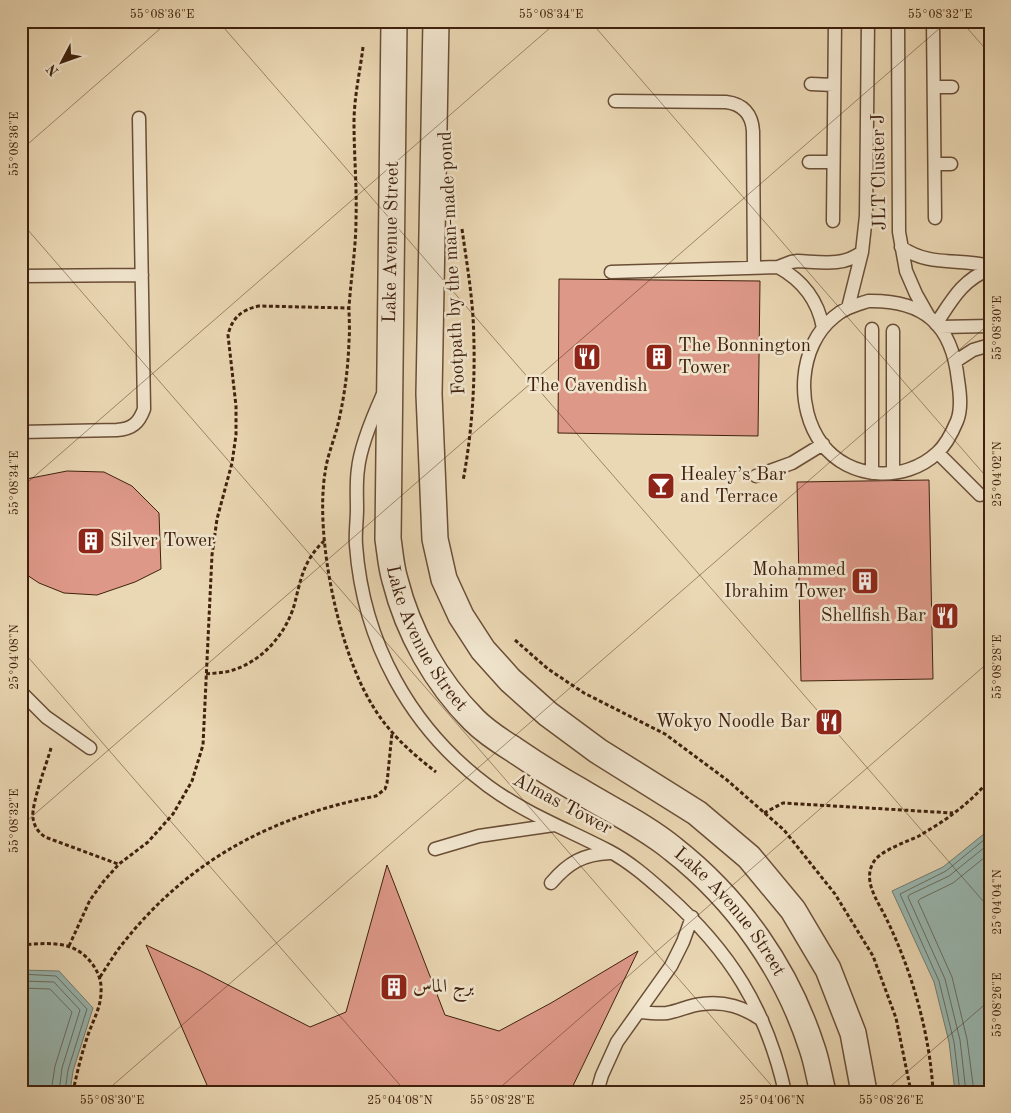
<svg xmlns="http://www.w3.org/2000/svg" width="1011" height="1113" viewBox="0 0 1011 1113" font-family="'Old Standard TT',Amiri,serif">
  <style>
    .water { fill: #98b8b2; stroke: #747c70 }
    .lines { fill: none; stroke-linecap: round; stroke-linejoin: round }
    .shore { stroke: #6c6c60; stroke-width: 1 }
    .building { fill: #de9888; stroke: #3f210d }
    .lane-casing { stroke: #6a4e36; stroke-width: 15 }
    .street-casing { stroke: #6a4e36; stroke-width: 28 }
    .path { stroke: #3f210d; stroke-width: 3; stroke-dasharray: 4 2.5; stroke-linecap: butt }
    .lane { stroke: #f1e5ce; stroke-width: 12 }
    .street { stroke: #f1e5ce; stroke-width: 25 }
    .ticks { fill: none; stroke: #3f210d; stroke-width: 1; stroke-opacity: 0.45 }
    .labels { text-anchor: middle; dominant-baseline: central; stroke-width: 5; stroke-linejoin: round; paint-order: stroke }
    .street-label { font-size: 19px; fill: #3f210d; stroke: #f1e5ce }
    .poi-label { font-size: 19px; fill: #3f210d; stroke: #f1e5ce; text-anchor: start }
    .neatline { fill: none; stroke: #3f210d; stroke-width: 2 }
    .ticks-label { font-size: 12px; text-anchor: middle; fill: #3f210d }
  </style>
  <rect width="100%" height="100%" fill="#ead7b3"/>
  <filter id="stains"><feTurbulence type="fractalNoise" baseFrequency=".004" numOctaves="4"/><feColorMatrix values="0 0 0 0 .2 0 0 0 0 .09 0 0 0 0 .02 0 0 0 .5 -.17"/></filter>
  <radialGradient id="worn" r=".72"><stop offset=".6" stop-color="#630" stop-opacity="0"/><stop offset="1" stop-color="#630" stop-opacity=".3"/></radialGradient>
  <path class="water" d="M 990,829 L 990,1092 L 955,1092 L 949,1042 L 934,982 L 892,891 L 943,867 Z
    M 21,970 L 59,971 L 93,1008 L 73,1071 L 70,1092 L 21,1092 Z"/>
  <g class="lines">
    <path class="shore" d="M 21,974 L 56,976 L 87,1009 L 68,1070 L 65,1092
      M 21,981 L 54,982 L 80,1010 L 62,1068 L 59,1092
      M 21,988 L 50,989 L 72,1012 L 55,1066 L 51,1092
      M 960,1092 L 954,1042 L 939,981 L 900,894 L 946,871 L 990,835
      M 966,1092 L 960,1040 L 945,979 L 908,897 L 909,895 L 949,876 L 990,843
      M 974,1092 L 967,1039 L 952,977 L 918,901 L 920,899 L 953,883 L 990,853"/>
  </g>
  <path class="building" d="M 559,279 L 760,281 L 758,436 L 558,433 Z
    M 67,471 L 104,472 L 132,486 L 159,513 L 161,569 L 135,582 L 97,595 L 64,593 L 39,583 L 21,571 L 21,480 Z
    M 929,480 L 933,679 L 801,681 L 797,482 Z
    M 387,865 L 445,1015 L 499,1031 L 551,1003 L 638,951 L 570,1092 L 210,1092 L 146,945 L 201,971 L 310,1027 L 346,1012 Z"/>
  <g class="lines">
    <defs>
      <path id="lane" d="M 898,21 L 899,232 L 906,271 L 916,294 L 929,317
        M 933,21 L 935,218
        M 811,84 L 834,85
        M 934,87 L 952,87
        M 615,101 L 726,102 C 743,104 752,114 753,131 L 754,268
        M 809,162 L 833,162
        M 935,164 L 951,164
        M 833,221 L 835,21
        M 901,247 C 929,267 958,258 990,266
        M 778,267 C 802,280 818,300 823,328
        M 611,272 L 778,267 L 791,262 L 798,261 C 820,262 843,267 862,252
        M 21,276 L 142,275
        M 868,301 C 924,300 952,324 958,380 C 960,393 962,409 957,421 C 952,433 946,445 937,453 C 905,483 849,480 822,444 C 795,408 798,346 834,317 C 844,308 856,305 868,301 Z
        M 848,308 L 862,252 L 866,216 L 868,21
        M 936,324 C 952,300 962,280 990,269
        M 940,327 L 990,326
        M 872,329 L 872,473
        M 956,361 L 973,350 L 990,345
        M 383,394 C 374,414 360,448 358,469 C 356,482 357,496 357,509 C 357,521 355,533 356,545 C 363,642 410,728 488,786 C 526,814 569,830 609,851 C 630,862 649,879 666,894 C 730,951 766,1008 785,1092
        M 21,432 L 117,430 C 132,429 139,423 144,409 L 139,118
        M 938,453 L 980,495
        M 893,473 L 893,331
        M 756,476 L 792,463 L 823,444
        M 21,692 L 46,717 L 90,748
        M 435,849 L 479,836 L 554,825
        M 551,883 C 568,863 583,854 610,853
        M 639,1012 C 649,1013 658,1014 667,1013 C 679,1011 690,1005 702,1004 C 725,1001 743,1007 762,1020
        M 597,1092 L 602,1075 L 617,1042 L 671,966 L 683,942 L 692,917"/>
      <g id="street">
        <path id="s1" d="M 394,21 L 388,539 C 390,552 391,567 395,580 C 408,632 436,682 474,720 C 485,731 500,741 513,749 C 535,764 557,778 580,791 C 611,810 645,826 673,849 C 738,900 787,970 812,1048 C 817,1062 819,1077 823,1092"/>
        <path d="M 436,21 L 429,394 L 435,539 L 444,579 L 461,616 L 483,650 L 510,680 L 548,714 L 598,751 L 697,813 L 749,857 L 793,910 L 828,969 L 853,1033 L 864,1092"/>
      </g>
    </defs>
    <use href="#lane" class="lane-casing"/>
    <use href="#street" class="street-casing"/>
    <path class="path" d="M 363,47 C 360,72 354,97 354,123 C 354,155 357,187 356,219 C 356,248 351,277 349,307 C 349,318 350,330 349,341 C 348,371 344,400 337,428 C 333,443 327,457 325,473 C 315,536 338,648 371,703 C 387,731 410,752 436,772
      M 462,229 C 466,258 471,287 473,317 C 476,372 473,427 463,481
      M 515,640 L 548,669 L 584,693 L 665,734 L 727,780 L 784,830 L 835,894 L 873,956 L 896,1018 L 911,1092
      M 206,674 C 215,673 224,673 233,670 C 262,661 285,635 294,606 C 301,579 303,561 324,541
      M 51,748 C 47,763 31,804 33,818 C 34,826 38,832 45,837 L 118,864
      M 764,813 L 783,803 L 953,813
      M 21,945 C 36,944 52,942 67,946 C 86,951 103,972 101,992 C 101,1006 94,1019 89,1032 C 82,1052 77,1072 73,1092
      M 69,946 L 90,900 L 103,882 L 119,864 L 148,842 L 173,814 L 192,781 L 203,745 L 212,555 L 217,519 L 232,463 L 236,435 L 236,406 L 228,335 C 232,318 241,310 259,306 L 349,308
      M 100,977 C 108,965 115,953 124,942 C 190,859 273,816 376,796 L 385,789 L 387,783 L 392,733
      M 933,1092 C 930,1033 911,968 885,916 C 877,900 863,881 873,863 C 879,851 906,842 919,836 C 930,829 943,822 954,813 C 967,804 980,791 990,779"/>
    <use href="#lane" class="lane"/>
    <use href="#street" class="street"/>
  </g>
  <path class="ticks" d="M 218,21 L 990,909M 590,21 L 990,481M 961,21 L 990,54M 21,150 L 169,21M 21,222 L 777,1092M 21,488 L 558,21M 21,649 L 406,1092M 21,826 L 948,21M 21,1077 L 34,1092M 105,1092 L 990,323M 495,1092 L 990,661M 884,1092 L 990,1000"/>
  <defs>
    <symbol id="restaurant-square" viewBox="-11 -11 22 22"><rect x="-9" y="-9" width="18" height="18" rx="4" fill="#8f2418" stroke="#f1e5ce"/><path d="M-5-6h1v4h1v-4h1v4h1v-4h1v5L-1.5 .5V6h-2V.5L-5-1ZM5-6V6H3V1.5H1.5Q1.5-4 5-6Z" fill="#fff"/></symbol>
    <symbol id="building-square" viewBox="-11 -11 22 22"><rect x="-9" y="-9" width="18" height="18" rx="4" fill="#8f2418" stroke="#f1e5ce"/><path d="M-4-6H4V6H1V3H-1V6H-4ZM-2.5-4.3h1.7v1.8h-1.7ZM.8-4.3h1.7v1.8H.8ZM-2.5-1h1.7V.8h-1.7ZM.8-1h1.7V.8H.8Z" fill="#fff"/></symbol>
    <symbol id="bar-square" viewBox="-11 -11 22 22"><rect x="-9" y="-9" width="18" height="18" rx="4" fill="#8f2418" stroke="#f1e5ce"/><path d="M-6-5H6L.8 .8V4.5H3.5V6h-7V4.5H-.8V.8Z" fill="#fff"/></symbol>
  </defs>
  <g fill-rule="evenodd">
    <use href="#restaurant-square" x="571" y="341" width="32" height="32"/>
    <use href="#building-square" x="643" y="341" width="32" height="32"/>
    <use href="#bar-square" x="645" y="470" width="32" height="32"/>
    <use href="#building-square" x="75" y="525" width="32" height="32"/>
    <use href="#building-square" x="849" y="565" width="32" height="32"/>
    <use href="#restaurant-square" x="929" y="600" width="32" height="32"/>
    <use href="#restaurant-square" x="813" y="706" width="32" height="32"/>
    <use href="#building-square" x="378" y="971" width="32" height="32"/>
  </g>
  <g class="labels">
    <g class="street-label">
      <text transform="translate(880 172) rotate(-91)">JLT Cluster J</text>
      <text transform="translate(392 242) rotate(-89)">Lake Avenue Street</text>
      <text transform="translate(453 263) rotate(-93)">Footpath by the man-made pond</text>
      <text stroke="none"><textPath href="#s1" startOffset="626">Lake Avenue Street</textPath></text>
      <text transform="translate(562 805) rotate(28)">Almas Tower</text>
      <text stroke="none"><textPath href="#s1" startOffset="1045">Lake Avenue Street</textPath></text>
    </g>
    <g class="poi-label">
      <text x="678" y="346">The Bonnington<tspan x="678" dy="22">Tower</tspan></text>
      <text x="587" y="386" text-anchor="middle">The Cavendish</text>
      <text x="680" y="475">Healey’s Bar<tspan x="680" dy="22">and Terrace</tspan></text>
      <text x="110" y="541">Silver Tower</text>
      <text x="846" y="570" text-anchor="end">Mohammed<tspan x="846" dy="22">Ibrahim Tower</tspan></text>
      <text x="926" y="616" text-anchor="end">Shellfish Bar</text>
      <text x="810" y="722" text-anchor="end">Wokyo Noodle Bar</text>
      <text x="413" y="987">برج الماس</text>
    </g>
  </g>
  <rect width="1011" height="1113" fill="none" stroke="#ead7b3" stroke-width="55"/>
  <g transform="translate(62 62) rotate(229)" stroke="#f1e5ce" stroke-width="4" paint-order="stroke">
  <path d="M0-4L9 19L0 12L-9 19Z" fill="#3f210d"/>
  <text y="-8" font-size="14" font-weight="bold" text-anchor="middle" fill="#3f210d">N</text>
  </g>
  <rect x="28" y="28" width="956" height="1058" class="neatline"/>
  <g class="ticks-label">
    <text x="162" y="18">55°08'36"E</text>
    <text x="551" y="18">55°08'34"E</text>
    <text x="940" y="18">55°08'32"E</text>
    <text transform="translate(14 144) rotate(-90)" y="4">55°08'36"E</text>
    <text transform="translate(997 328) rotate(-90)" y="4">55°08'30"E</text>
    <text transform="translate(997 474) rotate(-90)" y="4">25°04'02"N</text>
    <text transform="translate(14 483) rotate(-90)" y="4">55°08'34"E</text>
    <text transform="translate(14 657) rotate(-90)" y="4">25°04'08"N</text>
    <text transform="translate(997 667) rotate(-90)" y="4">55°08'28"E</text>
    <text transform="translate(14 821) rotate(-90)" y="4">55°08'32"E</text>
    <text transform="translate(997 902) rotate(-90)" y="4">25°04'04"N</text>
    <text transform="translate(997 1005) rotate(-90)" y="4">55°08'26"E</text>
    <text x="112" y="1104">55°08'30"E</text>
    <text x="400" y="1104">25°04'08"N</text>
    <text x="502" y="1104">55°08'28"E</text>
    <text x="772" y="1104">25°04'06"N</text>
    <text x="891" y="1104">55°08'26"E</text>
  </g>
  <rect width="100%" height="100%" filter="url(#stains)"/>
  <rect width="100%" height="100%" fill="url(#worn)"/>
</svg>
